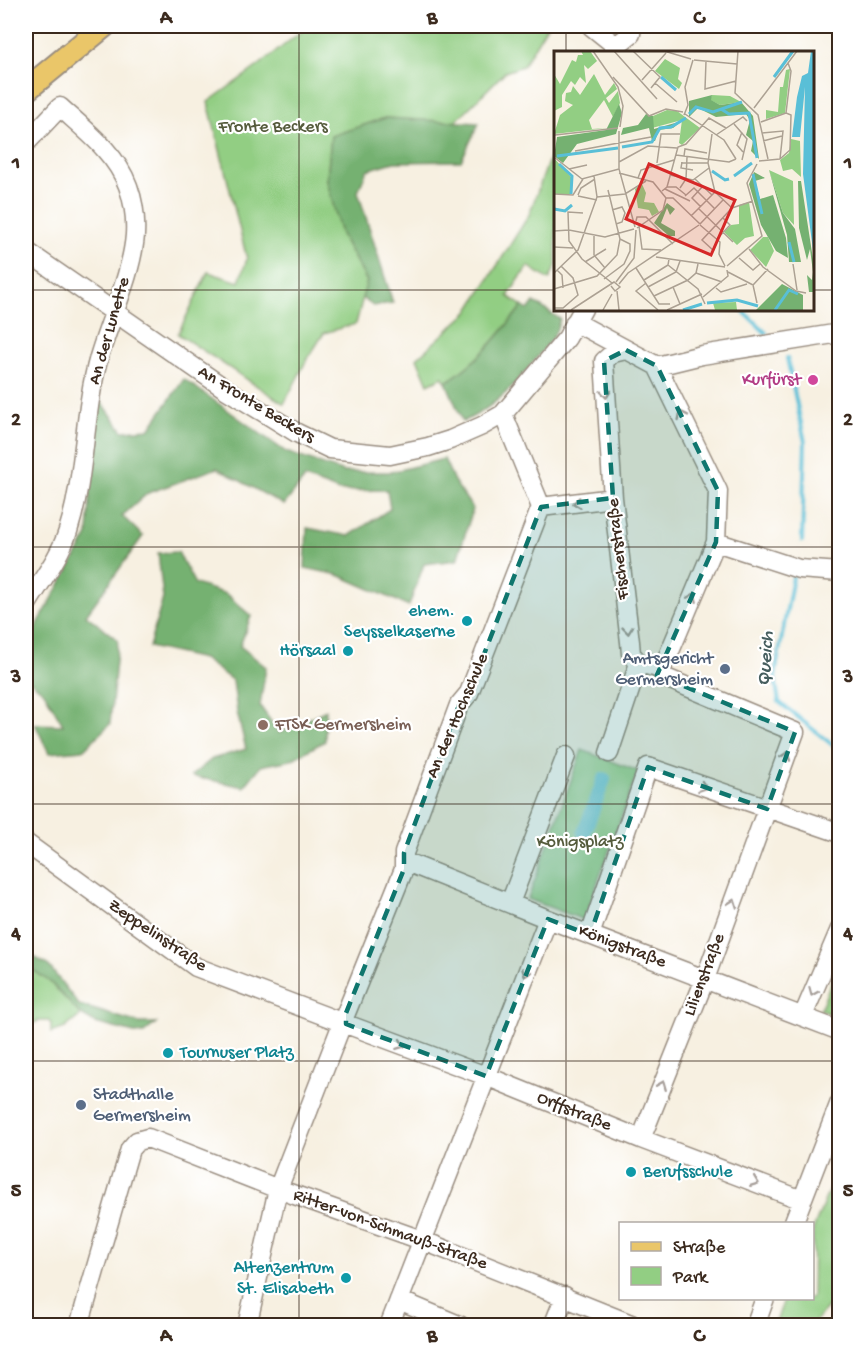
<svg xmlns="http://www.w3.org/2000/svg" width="865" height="1351" viewBox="0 0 865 1351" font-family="'Gochi Hand',sans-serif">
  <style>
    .green { fill: #92ce83; stroke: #667c50; stroke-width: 1.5 }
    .forest { fill: #75b171; stroke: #586e48; stroke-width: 1.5 }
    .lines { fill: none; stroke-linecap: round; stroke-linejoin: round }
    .stream { stroke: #59bfd7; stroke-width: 4 }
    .canal { stroke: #59bfd7; stroke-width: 14 }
    .minor-casing { stroke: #998d80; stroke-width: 21 }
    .major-casing { stroke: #998d80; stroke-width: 26 }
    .minor { stroke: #fff; stroke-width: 18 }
    .major { stroke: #eac669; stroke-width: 22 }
    .oneway { stroke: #a79f9a }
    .marked { fill: #0f766e; fill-opacity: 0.2; stroke: #0f766e; stroke-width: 4.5; stroke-dasharray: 12 8; stroke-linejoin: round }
    .grid { fill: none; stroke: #3b2a1e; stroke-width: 1.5; stroke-opacity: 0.55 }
    .hotel-dot { fill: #d1479c; stroke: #fff; stroke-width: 2 }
    .culture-dot { fill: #0f9aa8; stroke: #fff; stroke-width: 2 }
    .service-dot { fill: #5c6f8a; stroke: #fff; stroke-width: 2 }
    .education-dot { fill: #8d6e63; stroke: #fff; stroke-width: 2 }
    .labels { text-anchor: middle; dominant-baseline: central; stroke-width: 4.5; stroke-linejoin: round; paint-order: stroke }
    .park-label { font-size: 18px; fill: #555b3c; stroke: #fff }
    .street-label { font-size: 18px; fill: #3b2a1e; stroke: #fff }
    .hotel-label { font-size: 18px; fill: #b23c85; stroke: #fff; text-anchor: end }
    .culture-label { font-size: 18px; fill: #0d838f; stroke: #fff; text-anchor: end }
    .service-label { font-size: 18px; fill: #4e5e75; stroke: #fff; text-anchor: end }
    .education-label { font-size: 18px; fill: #785e54; stroke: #fff; text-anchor: start }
    .water-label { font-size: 20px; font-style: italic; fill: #465e5f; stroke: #fff }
    .inset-river { fill: none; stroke: #59bfd7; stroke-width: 3 }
    .inset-road { fill: none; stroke: #aca193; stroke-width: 1.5 }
    .view { fill: #d62828; fill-opacity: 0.15; stroke: #d62828; stroke-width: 3 }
    .inset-edge { fill: none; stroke: #3b2a1e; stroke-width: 3 }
    .neatline { fill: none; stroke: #3b2a1e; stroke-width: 2 }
    .grid-label { font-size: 20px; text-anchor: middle; font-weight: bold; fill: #3b2a1e }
  </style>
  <rect width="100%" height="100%" fill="#fff"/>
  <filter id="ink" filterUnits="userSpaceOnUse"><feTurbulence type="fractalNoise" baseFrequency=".0167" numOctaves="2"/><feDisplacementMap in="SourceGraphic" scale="12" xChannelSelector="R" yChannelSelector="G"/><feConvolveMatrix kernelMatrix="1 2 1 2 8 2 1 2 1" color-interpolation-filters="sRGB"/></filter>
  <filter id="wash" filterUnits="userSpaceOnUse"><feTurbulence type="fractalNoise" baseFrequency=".008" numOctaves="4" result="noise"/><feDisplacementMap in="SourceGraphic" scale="24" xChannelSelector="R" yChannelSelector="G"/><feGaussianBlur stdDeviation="1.35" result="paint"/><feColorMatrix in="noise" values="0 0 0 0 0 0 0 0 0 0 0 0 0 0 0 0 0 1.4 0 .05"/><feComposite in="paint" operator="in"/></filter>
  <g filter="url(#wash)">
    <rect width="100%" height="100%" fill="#f7f0e1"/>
    <path class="green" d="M 308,26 L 547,26 L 523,66 L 505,72 L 454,123 L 385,118 L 331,136 L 327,181 L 341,234 L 367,282 L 356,324 L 324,333 L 305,363 L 284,404 L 178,334 L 208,272 L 239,282 L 247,259 L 208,102 L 258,66 Z
      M 551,154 L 556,155 L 556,266 L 549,280 L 528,266 L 508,296 L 522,306 C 500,335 477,363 446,382 L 443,377 L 428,384 L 417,358 L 468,312 L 529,215 Z
      M 582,750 L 638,771 L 584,920 L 528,899 Z
      M 839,963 L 839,1017 L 820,1010 Z
      M 26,965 L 50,982 L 81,1015 L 65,1028 L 51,1033 L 51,1024 L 49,1021 L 38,1021 L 26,1027 Z
      M 839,1165 L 839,1294 L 812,1325 L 775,1325 L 784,1299 L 812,1298 L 813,1230 Z"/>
    <path class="forest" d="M 385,118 L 479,123 L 461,161 L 394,162 L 367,170 L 358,192 L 393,303 L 373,306 L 362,298 L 367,281 L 341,234 L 327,181 L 331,136 Z
      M 534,302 L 560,319 C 556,336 550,341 539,355 C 514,386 499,404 463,422 L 446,382 C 477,363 500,335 522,306 L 528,310 Z
      M 184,379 L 286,452 L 344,472 L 391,472 L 444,459 L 454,481 L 473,509 L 457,560 L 424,564 L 409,606 L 338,575 L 305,568 L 307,528 L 349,536 L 390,509 L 387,490 L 339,491 L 305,478 L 284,505 L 217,468 L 148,493 L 122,516 L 143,536 L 86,615 L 118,640 L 110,724 L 83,750 L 49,753 L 35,724 L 63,725 L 44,692 L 26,678 L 26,645 L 88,535 L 93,440 L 98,397 L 123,431 L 149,429 Z
      M 178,552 L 195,584 L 226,594 L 251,616 L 240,646 L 266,667 L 260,706 L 279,733 L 326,710 L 325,741 L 291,760 L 261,766 L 244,787 L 191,776 L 212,759 L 246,749 L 237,712 L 233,681 L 203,659 L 149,647 L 163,598 L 158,553 Z
      M 26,952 L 49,966 L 79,1005 L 139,1023 L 156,1023 L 144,1033 L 134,1033 L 95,1023 L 81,1015 L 50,982 L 26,965 Z"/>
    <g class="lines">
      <path class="stream" d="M 741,309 L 766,333
        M 787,358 L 805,442 L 802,541
        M 793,577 L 777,663 L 775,678 L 779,702 L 840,751"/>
      <path class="canal" d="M 584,833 L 604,779"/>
    </g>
  </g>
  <g filter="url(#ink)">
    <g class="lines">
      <defs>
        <path id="minor" d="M 591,26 L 616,46 L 618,52
          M 616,46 L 631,34 L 632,26
          M 26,143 L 60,107 C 85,130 116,153 128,186 C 133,200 136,219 135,235 C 132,274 110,319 99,357 C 83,413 86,475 68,531 C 60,557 40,582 26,606
          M 26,251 L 227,390 L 297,433 L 330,449 L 390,455 L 428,447 L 450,440 L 482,426 L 503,414 L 567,338 L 583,309
          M 575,322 L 657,366 L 702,355 L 840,333
          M 626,350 L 613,353 L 604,361 L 613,498 L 630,642 L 631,654 L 639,663
          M 657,366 L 718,491 L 716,542 L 668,656 L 664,663 L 658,668
          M 541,507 L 613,498
          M 716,542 L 799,569 L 840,572
          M 639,663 L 658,668 L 666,678 L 795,732 L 705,979 L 641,1139
          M 609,753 L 639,663
          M 26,843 L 196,967 L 333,1019
          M 404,861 L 548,919 L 840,1031
          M 510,903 L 566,756
          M 590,935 L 648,767 L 840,833
          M 803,1016 L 840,929
          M 344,1018 L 404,869 L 404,853 L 459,705 L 469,693 L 541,507 L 503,414
          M 346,1024 L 486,1076 L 641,1139 L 802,1200
          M 793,1224 L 840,1102
          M 399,1300 L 461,1326
          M 79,1326 L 130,1149 L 137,1141 L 148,1138 L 278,1189 L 424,1241 L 636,1326
          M 247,1326 L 278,1189 L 340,1029
          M 389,1326 L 548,919
          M 553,1326 L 565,1296
          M 755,1326 L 765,1298"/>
        <path id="major" d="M 26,90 L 104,26"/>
      </defs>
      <use href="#minor" class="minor-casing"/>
      <use href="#major" class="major-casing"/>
      <use href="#minor" class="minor"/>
      <use href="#major" class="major"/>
    </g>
    <defs><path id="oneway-chevron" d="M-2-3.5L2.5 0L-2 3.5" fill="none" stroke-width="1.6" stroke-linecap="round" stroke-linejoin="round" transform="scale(1.5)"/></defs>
    <g class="oneway">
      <use href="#oneway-chevron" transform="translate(606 394) rotate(86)"/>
      <use href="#oneway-chevron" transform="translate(682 415) rotate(-116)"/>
      <use href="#oneway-chevron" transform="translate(577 503) rotate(173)"/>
      <use href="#oneway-chevron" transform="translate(693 597) rotate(-67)"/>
      <use href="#oneway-chevron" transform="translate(628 630) rotate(84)"/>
      <use href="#oneway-chevron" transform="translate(786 756) rotate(-71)"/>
      <use href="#oneway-chevron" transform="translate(703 787) rotate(19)"/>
      <use href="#oneway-chevron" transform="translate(733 903) rotate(-70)"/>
      <use href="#oneway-chevron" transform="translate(526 973) rotate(111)"/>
      <use href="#oneway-chevron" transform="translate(813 992) rotate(113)"/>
      <use href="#oneway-chevron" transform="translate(401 1045) rotate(20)"/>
      <use href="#oneway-chevron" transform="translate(662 1085) rotate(-68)"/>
      <use href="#oneway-chevron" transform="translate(755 1182) rotate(21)"/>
    </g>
  </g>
  <path class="marked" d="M 626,350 L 657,366 L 718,491 L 716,542 L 657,675 L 795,732 L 767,809 L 648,767 L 590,935 L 548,919 L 486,1076 L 346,1024 L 346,1013 L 404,869 L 404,853 L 459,705 L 469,693 L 541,507 L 613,498 L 604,361 Z"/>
  <path class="grid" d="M 299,26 L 299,1326M 566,26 L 566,52M 26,290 L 556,290M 812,290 L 840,290M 566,309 L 566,1326M 26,547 L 840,547M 26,804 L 840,804M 26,1061 L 840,1061"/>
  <circle class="hotel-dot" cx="813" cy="380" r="6"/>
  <g class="culture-dot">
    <circle cx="467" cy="621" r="6"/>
    <circle cx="348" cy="651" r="6"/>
    <circle cx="168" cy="1053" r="6"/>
    <circle cx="631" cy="1172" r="6"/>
    <circle cx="346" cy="1278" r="6"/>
  </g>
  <g class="service-dot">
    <circle cx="725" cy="669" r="6"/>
    <circle cx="81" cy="1105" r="6"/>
  </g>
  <circle class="education-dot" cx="263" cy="725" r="6"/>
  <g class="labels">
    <g class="park-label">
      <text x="273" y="127">Fronte Beckers</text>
      <text x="580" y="842">Königsplatz</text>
    </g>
    <g class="street-label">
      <text transform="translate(110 331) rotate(-74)">An der Lunette</text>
      <text transform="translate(256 405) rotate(31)">An Fronte Beckers</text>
      <text transform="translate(619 549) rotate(-96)">Fischerstraße</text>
      <text transform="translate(458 716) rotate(-67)">An der Hochschule</text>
      <text transform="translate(157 936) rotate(34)">Zeppelinstraße</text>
      <text transform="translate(622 947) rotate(21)">Königstraße</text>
      <text transform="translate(705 975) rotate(-69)">Lilienstraße</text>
      <text transform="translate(574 1112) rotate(22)">Orffstraße</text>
      <text transform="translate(390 1230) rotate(20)">Ritter-von-Schmauß-Straße</text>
    </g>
    <g class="hotel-label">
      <text x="801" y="380">Kurfürst</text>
    </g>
    <g class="culture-label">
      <text x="455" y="611">ehem.<tspan x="455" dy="21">Seysselkaserne</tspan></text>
      <text x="336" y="651">Hörsaal</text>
      <text x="180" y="1053" text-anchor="start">Tournuser Platz</text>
      <text x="643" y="1172" text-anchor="start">Berufsschule</text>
      <text x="334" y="1268">Altenzentrum<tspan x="334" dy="21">St. Elisabeth</tspan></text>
    </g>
    <g class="service-label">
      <text x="713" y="659">Amtsgericht<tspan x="713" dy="21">Germersheim</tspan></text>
      <text x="93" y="1095" text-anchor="start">Stadthalle<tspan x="93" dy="21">Germersheim</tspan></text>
    </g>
    <g class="education-label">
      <text x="275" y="725">FTSK Germersheim</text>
    </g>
    <g class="water-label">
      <text transform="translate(767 659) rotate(-86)">Queich</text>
    </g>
  </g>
  <g transform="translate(554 51)">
    <rect width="260" height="260" fill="#f7f0e1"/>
    <path d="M 27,0 L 36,0 L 43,10 L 34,18 L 30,14 L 32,32 L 26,26 L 21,34 L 17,30 L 8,44 L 8,56 L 0,60 L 0,23 L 6,33 L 18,9 L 22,11 L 24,4 L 29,4 ZM 111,8 L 126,17 L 124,28 L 128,32 L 125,38 L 101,20 ZM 236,18 L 231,62 L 212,68 L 212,59 L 224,61 L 226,36 L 229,36 L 232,19 ZM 40,23 L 51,44 L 60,32 L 63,38 L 52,47 L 55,52 L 64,40 L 66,52 L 59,66 L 50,49 L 35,69 L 38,78 L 53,77 L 0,83 L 6,64 L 19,54 L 11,50 L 12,42 L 17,41 L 19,35 L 26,44 ZM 158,44 L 176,45 L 187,51 L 166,54 L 156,49 ZM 113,59 L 123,60 L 146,77 L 128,94 L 125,92 L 128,69 L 98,77 L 99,65 ZM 237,88 L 246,90 L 247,126 L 238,118 L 229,120 L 226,109 L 235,102 ZM 0,107 L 18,127 L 17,143 L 0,143 ZM 215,119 L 239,130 L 240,174 L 229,162 ZM 88,133 L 92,142 L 90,151 L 100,152 L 105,161 L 98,165 L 95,159 L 84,157 L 81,138 ZM 195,151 L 200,185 L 191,187 L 183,194 L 170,181 L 177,174 L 185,173 L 185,154 ZM 209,186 L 214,186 L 220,200 L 212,216 L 196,199 ZM 182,251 L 183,259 L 161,259 L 159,252 Z" fill="#92ce83"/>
    <path d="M 158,44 L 157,49 L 166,54 L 187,51 L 199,65 L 205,108 L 197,100 L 199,90 L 192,84 L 196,69 L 192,63 L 162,66 L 144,57 L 135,66 L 135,50 ZM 65,53 L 68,62 L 62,83 L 23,93 L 9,112 L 0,105 L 3,86 L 52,79 ZM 92,63 L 99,65 L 100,78 L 128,70 L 119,77 L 105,79 L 101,90 L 98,90 L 95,77 L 67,84 L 69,77 L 84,74 ZM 215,119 L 229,162 L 241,178 L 247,211 L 235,211 L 233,184 ZM 200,121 L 211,127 L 201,130 L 206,148 L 219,144 L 232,187 L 234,207 L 222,200 L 207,174 L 195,133 ZM 244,130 L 247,130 L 259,208 L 259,241 L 255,241 L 253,224 L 258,229 L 259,221 L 256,198 L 253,209 L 245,177 ZM 113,152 L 121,158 L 116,164 L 113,157 L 107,172 L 121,180 L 121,185 L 115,185 L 100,172 ZM 228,233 L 249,244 L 249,259 L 202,259 Z" fill="#75b171"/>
    <path d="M 257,0 L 259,0 L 259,199 L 249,123 L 251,36 L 246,86 L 238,86 L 243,46 L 248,25 L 254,22 Z" fill="#59bfd7"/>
    <path class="inset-river" d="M 107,26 L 122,39M 220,26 L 239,0M 167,58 L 175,63 L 195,62 L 203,107M 135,63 L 142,56 L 159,61 L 188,51M 68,96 L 98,91 L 106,77 L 117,76 L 132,67M 3,105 L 64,97M 5,113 L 18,125 L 17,143M 158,120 L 171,129 L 175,128M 199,123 L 208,163M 180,125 L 198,112M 0,158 L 11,160 L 18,154M 235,191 L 240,211M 153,252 L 183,249 L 204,255M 129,259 L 148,253M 221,259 L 235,239 L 244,243"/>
    <path class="inset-road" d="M 39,0 L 64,36 L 69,55 L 66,76M 60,0 L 103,48M 79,0 L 106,26 L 97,37M 110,0 L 137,8M 184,0 L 181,42 L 204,64 L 214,108M 140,9 L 183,13M 152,10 L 151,38 L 182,30M 59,26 L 95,65 L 112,58 L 129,61M 88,29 L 112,2M 101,32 L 123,51M 200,57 L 243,0M 131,63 L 170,89 L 182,108M 130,64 L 134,54 L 131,36 L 139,9M 207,71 L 232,62M 180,73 L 193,88 L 188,109M 65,80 L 65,118 L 81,176M 188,81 L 183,94 L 189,101M 208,82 L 229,80 L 226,108M 158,83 L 154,112 L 161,141M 1,84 L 64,77M 162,84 L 189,66 L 193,70M 209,90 L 228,85M 21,100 L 97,86M 122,104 L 175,111 L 182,108M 130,105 L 131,98 L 153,102M 0,106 L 28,128 L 65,118M 226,108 L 236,99 L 237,64 L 232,62 L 237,20 L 234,12M 205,110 L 226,108M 65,111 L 94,95 L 123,97M 128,111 L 127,117 L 139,119M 103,112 L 107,83 L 126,83M 127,112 L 154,112M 15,118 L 33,114M 65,122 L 99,131 L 112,147 L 109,159 L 83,177M 116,124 L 139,129 L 155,117M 84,127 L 87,119 L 120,109M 141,128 L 158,144M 113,136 L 122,136 L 132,144M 126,137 L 132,128 L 133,106M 111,138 L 136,150M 108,140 L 113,136 L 124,96 L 132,93 L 155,67 L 172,77M 161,141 L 178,157M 0,143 L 19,144 L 29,128M 24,144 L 27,137 L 41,128M 24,145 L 43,149M 131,145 L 140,137 L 161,158M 43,146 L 71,143 L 92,130M 112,147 L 119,147 L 146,173M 147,156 L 138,147 L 149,135M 145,158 L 179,191M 58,159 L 68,156 L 71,162 L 68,171 L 62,173M 29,162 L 14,161 L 15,190 L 28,208 L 58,232M 137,165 L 161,141M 82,170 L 83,166 L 92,166 L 119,193M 146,173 L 169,149M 146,174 L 166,191 L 165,203 L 171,215M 85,175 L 88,198 L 107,199M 0,180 L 15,179 L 51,186 L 80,178M 40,185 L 40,204 L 51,217M 163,188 L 176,174 L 169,167M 0,196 L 19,197M 195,198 L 209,216 L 242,240 L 252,242M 160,200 L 148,189 L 178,157 L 199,150M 102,206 L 171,216M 185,207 L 199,219 L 206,213M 115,208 L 114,214 L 144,238 L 151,253M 31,211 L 52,198M 239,213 L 243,239M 173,215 L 208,185 L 193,132 L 203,113M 82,217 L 105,253 L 116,253M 3,219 L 8,224 L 9,237M 174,221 L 199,234 L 214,218M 0,222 L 24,199 L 43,146 L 40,125M 142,222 L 168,231M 50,228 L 70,213 L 76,200 L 76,193 L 66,188M 90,229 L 114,214M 62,231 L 80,207 L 82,179M 92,232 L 82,240 L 104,259M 65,233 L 74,222 L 145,174M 199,234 L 203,252M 94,236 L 122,221 L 126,210M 119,236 L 126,253M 162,237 L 167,241 L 193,233M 0,238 L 43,225 L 63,204 L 66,188 L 54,139M 63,240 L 65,259M 100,245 L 134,229 L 142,222 L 144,213M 149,246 L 174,225 L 173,219M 0,257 L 9,257 L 24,244 L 19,227 L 7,215M 17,259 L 60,231 L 66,236 L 61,240 L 57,235M 49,259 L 58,243M 113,259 L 148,243"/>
    <path class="view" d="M 95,113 L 181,149 L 157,204 L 72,168 Z"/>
    <rect width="260" height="260" class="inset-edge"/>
  </g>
  <rect width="865" height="1351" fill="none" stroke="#fff" stroke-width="66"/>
  <rect x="619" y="1222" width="195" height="78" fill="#ffffff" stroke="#b1aaa5" stroke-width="1.5"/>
  <rect x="631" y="1242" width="30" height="9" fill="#eac669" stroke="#b1aaa5" stroke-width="1.5"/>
  <text x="673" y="1252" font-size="18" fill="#3b2a1e">Straße</text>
  <rect x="631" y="1267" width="30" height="18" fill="#92ce83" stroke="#b1aaa5" stroke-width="1.5"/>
  <text x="673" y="1282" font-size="18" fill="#3b2a1e">Park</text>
  <rect x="33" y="33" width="799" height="1285" class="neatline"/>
  <g class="grid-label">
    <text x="166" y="23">A</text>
    <text x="432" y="23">B</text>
    <text x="699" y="23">C</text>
    <text x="16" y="168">1</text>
    <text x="848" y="168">1</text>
    <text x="16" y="425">2</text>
    <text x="848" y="425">2</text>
    <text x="16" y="682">3</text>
    <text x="848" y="682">3</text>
    <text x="16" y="939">4</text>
    <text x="848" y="939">4</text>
    <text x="16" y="1196">5</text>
    <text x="848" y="1196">5</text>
    <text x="166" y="1341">A</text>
    <text x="432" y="1341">B</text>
    <text x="699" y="1341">C</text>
  </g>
</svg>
